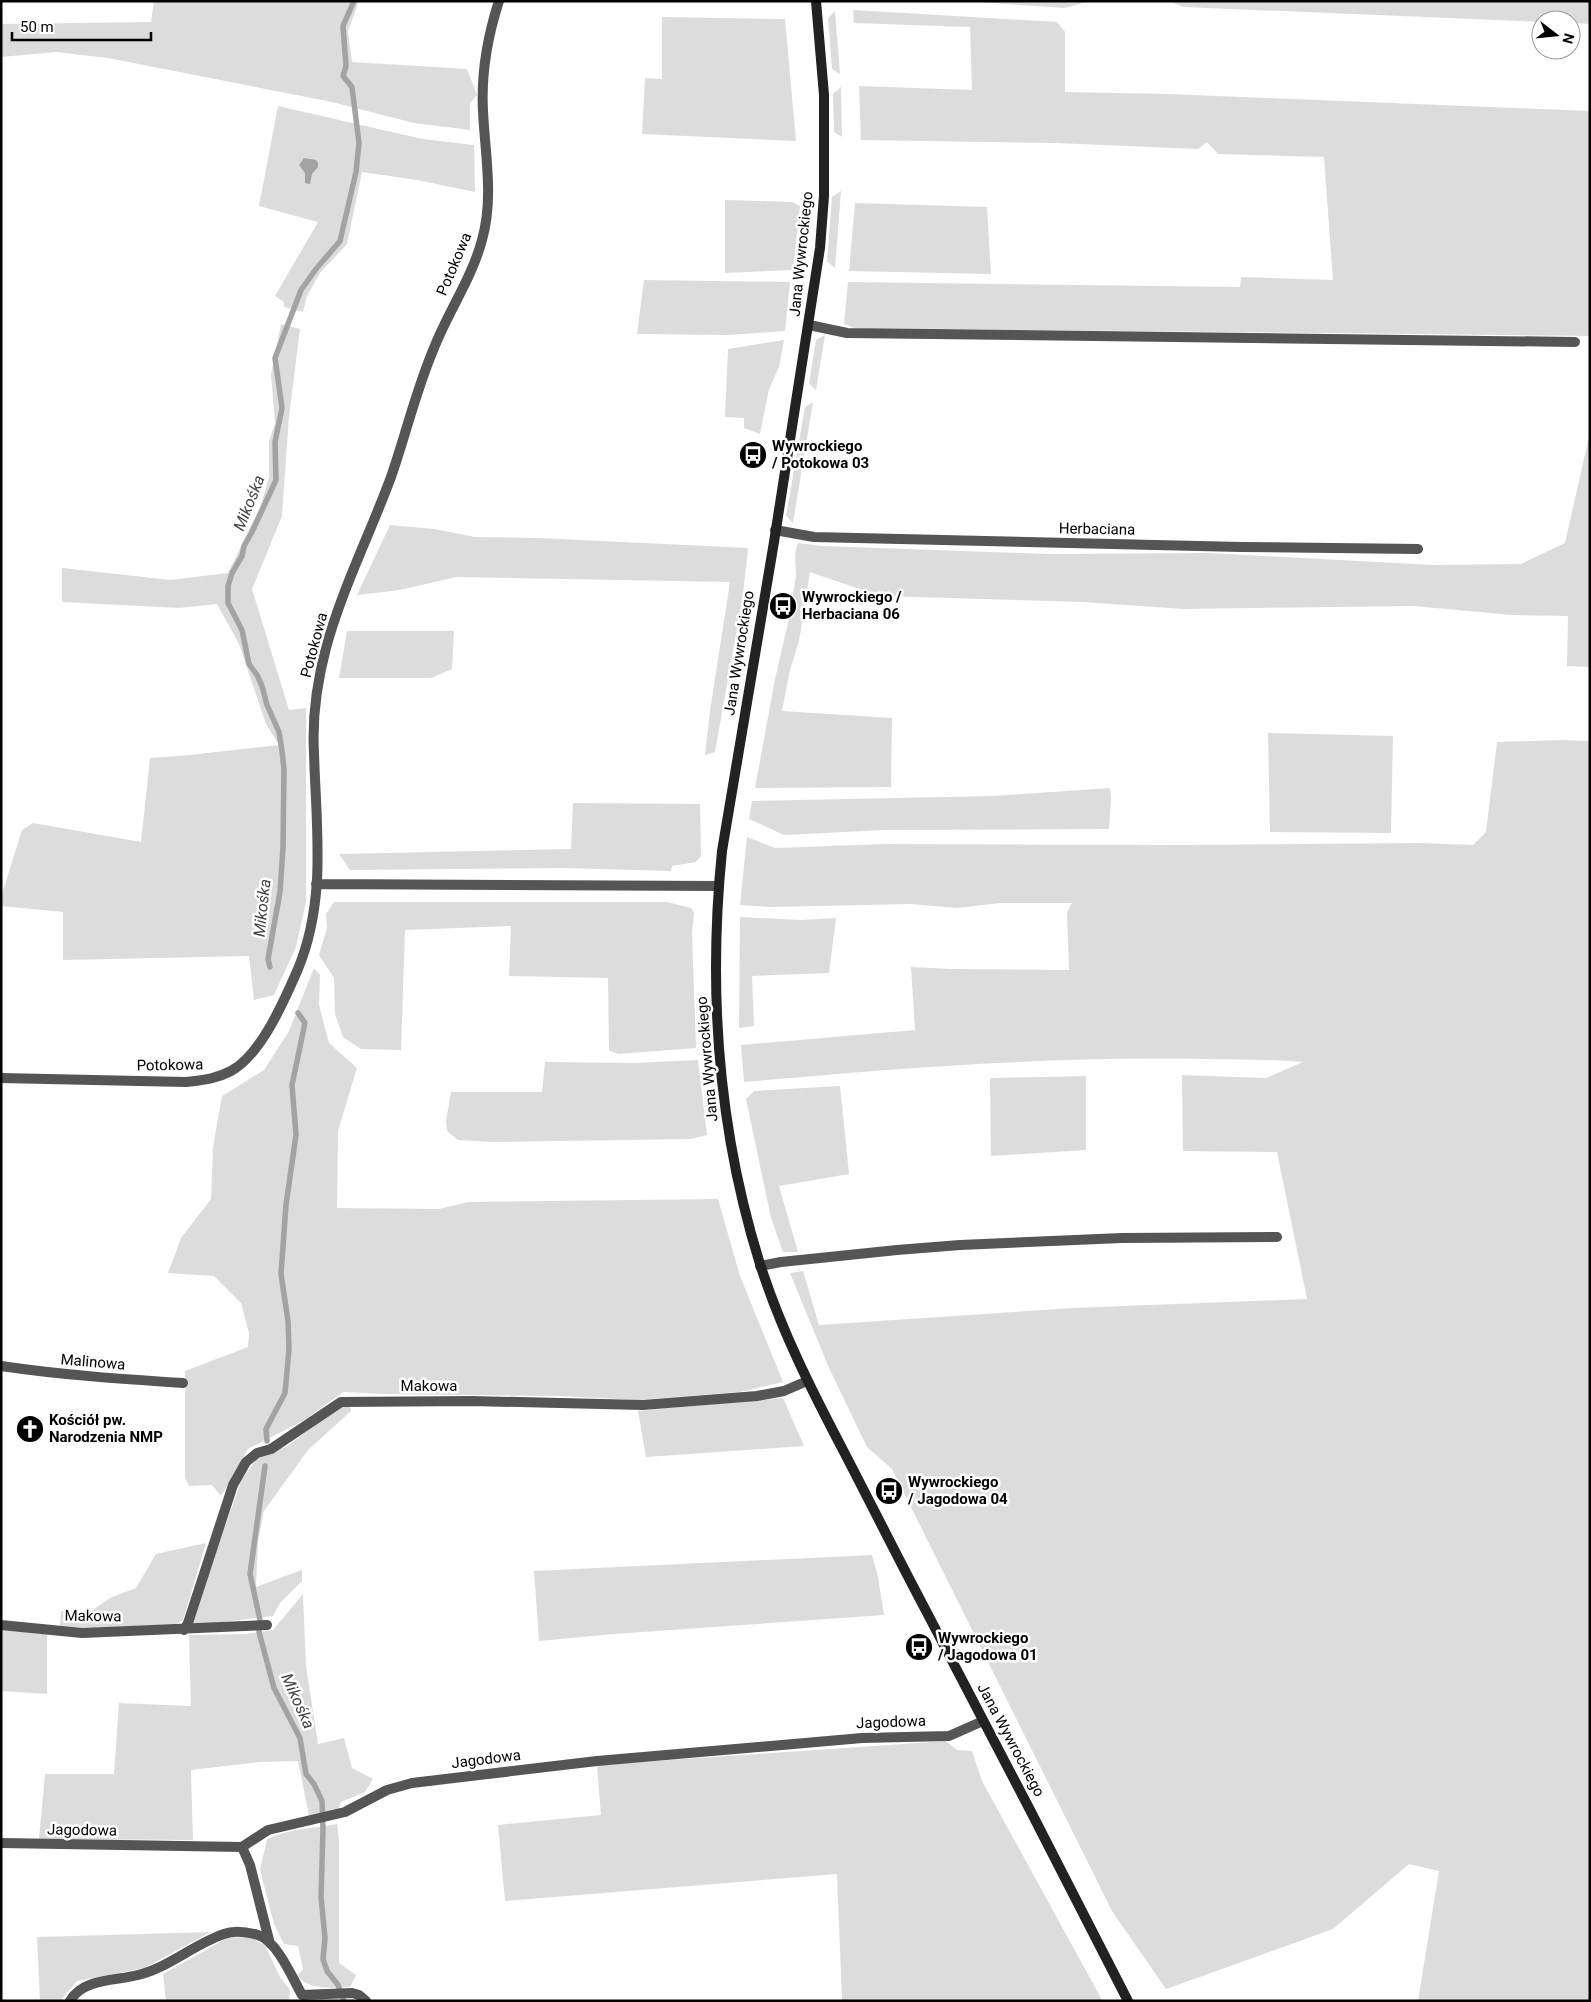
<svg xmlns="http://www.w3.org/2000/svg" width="1591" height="2002" viewBox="0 0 1591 2002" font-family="Roboto,sans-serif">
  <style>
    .green { fill: #dcdcdc }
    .water { fill: #a3a3a3 }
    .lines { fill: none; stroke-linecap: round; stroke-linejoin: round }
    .stream { stroke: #a3a3a3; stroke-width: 5.5 }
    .street { stroke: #555; stroke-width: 10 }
    .secondary { stroke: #222; stroke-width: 10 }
    .labels { text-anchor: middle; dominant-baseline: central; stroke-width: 5; stroke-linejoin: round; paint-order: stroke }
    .street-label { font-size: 15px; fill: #000; stroke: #fff }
    .poi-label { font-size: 15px; font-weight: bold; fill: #000; stroke: #fff; text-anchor: start }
    .water-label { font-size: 16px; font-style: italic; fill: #444; stroke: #fff }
  </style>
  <rect width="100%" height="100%" fill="#fff"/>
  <path class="green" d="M 154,1 L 359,1 L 348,31 L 352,62 L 467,69 L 477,95 L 470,103 L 470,130 L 414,123 L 332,102 L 108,58 L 56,52 L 1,57 L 1,24 L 151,22 Z
    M 963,1 L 1091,1 L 1064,8 Z
    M 1168,1 L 1590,1 L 1590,24 L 1571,23 L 1571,20 L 1541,20 L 1541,22 L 1184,7 Z
    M 853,10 L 1057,22 L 1065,32 L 1065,92 L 1168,94 L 1590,111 L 1590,336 L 854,328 L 844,324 L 848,282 L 1240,287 L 1241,277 L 1333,280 L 1324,157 L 1218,154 L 1207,142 L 1198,149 L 1056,143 L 861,140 L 859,86 L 972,90 L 970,27 L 854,23 Z
    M 835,11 L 840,74 L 832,69 L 828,18 Z
    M 662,17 L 785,19 L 796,141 L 642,134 L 645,78 L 662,79 Z
    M 841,87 L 842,137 L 834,132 L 833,94 Z
    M 278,106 L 422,139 L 474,145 L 475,192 L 417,180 L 362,172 L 347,244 L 320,273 L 307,296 L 303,312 L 284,307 L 284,302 L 275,296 L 318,222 L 259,206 Z
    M 841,191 L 835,268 L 827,261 L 832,197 Z
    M 725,200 L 792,202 L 800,206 L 793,270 L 725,273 Z
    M 855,203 L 987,207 L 991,274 L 849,271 Z
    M 644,280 L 790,282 L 785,331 L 729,335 L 637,334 Z
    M 281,324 L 300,329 L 289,417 L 282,516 L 252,589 L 289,710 L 306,708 L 306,902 L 296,947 L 274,995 L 254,1000 L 249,956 L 63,960 L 63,912 L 1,906 L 1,897 L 22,830 L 33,823 L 141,842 L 150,758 L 190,755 L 279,745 L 266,724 L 239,644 L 217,604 L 179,608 L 62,602 L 62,568 L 170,580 L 228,573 L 260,507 L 269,478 L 269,441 L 275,423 L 271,374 Z
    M 825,335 L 816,390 L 809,383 L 816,340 Z
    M 784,340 L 779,367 L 769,389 L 760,434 L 744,428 L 744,418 L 725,417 L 728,349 Z
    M 813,402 L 793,523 L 786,516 L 805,407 Z
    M 1590,432 L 1590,667 L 1567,666 L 1568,616 L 1511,615 L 1414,606 L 1183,609 L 1083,602 L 880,596 L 810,572 L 799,641 L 790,670 L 782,711 L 892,718 L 891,787 L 755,788 L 775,679 L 788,623 L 796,576 L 795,553 L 798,543 L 822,546 L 1049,554 L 1209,553 L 1433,565 L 1521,564 L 1565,543 Z
    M 390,525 L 434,529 L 475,537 L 539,538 L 748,548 L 743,595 L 715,752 L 705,755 L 710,711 L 730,582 L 456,577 L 400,590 L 357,595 Z
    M 347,631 L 454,631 L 452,669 L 431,678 L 339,678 Z
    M 1268,733 L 1393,736 L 1391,833 L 1270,832 Z
    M 1563,740 L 1590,741 L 1590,2001 L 1418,2001 L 1439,1871 L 1409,1864 L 1333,1929 L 1166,1989 L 1112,1911 L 892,1469 L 867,1447 L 829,1368 L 790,1273 L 803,1271 L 819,1325 L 1072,1308 L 1307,1299 L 1277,1152 L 1183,1151 L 1182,1075 L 1266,1078 L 1303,1062 C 1271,1059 1237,1060 1205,1059 C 1051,1056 898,1068 744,1082 L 741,1045 L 915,1030 L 911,967 L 951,969 L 1069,970 L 1067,912 L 1072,903 L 1000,903 L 957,908 L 911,904 L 770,907 L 740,905 L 747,837 L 775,848 L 884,844 L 1184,845 L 1420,843 L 1473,845 L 1486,832 L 1497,742 Z
    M 1110,788 L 1111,799 L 1109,829 L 885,830 L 784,835 L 749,819 L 752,801 L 993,796 Z
    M 573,803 L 700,804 L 701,856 L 696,862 L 672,866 L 671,871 L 562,868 L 350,870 L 339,854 L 571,849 Z
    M 334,902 L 667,902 L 691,908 L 694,913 L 692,933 L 696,1048 L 618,1054 L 609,1050 L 608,978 L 509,976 L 511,926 L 405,930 L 401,1050 L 361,1049 L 343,1037 L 335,1014 L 334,978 L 319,955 L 327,928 L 326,914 Z
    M 740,917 L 801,920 L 836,918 L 829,973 L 752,976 L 754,1026 L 739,1028 Z
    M 314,968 L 320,975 L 319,1005 L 329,1043 L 357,1068 L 338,1131 L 337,1208 L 439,1209 L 468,1202 L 718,1199 L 740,1276 L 783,1382 L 740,1392 L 637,1400 L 560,1396 L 383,1394 L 343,1392 L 306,1419 L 248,1449 L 221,1496 L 212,1485 L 189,1486 L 185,1478 L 185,1371 L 248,1347 L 249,1333 L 241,1303 L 214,1276 L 168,1273 L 181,1238 L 211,1199 L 213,1147 L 222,1096 L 264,1070 L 289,1031 Z
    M 698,1060 L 707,1135 L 691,1139 L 492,1142 L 458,1140 L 447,1131 L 446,1121 L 451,1092 L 542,1092 L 545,1062 L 635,1063 Z
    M 1086,1076 L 1086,1150 L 991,1156 L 990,1078 Z
    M 840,1086 L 849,1174 L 779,1186 L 798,1252 L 783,1252 L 771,1218 L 746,1099 L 754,1091 Z
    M 783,1398 L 804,1446 L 646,1457 L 638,1411 Z
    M 350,1404 L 351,1411 L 308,1450 L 264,1511 L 258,1541 L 256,1587 L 302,1570 L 302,1581 L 280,1603 L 273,1616 L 190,1626 L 242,1479 L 259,1456 L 286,1447 L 337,1409 Z
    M 206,1543 L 183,1620 L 176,1624 L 83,1628 L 60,1626 L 61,1611 L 91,1611 L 110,1598 L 136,1588 L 156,1554 Z
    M 872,1555 L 878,1577 L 884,1615 L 614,1634 L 539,1641 L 534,1571 Z
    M 303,1594 L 306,1666 L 318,1744 L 344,1738 L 352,1768 L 373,1779 L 365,1792 L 341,1802 L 338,1810 L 309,1816 L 298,1761 L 260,1762 L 191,1770 L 193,1840 L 39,1839 L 45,1774 L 114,1774 L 119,1703 L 191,1706 L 189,1635 L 247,1634 L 273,1630 Z
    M 1,1630 L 47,1634 L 47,1694 L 1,1691 Z
    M 946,1741 L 957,1750 L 972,1751 L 982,1781 L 1102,2000 L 842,2001 L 837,1874 L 505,1901 L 498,1825 L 601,1815 L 597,1765 Z
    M 337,1824 L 339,1840 L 339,1963 L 356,1975 L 350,1987 C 331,1988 310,1990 297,1976 L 303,1969 L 298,1946 L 284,1944 L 274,1924 L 260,1870 L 267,1839 C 290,1828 313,1829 337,1824 Z
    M 211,1932 L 144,1968 L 77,1981 L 60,2001 L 40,2001 L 37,1937 Z
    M 229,1937 L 251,1938 L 265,1945 L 280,1977 L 290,1990 L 289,2001 L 166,2001 L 163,1974 Z"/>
  <path class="water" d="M 304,158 L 316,160 L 318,163 L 318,167 L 312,174 L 310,184 L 305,183 L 305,173 L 299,165 Z"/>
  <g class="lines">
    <path class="stream" d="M 270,967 L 268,959 L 280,892 L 283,848 L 284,769 L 282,751 L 279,732 L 267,705 L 262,686 L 257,675 L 249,664 L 242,630 L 228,603 L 228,586 L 232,573 L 242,556 L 244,546 L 252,532 L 276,480 L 275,442 L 282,408 L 275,358 L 301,290 L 316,269 L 340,241 L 356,172 L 359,143 L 352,87 L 343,76 L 346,66 L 343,26 L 354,1
      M 267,1441 L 266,1429 L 285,1393 L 289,1349 L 288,1321 L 281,1274 L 286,1205 L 296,1135 L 292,1085 L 305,1023 L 298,1013
      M 265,1466 L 250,1574 L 260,1620 L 259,1632 L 274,1688 L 300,1738 L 306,1774 L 314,1784 L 322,1801 L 323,1829 L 321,1897 L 325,1938 L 323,1959 L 327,1971 L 338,1985 L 344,2001"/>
    <path class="street" d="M 809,325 L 847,333 L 1575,342
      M 775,530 L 814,537 L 1241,547 L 1418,549
      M 316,884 L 718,886
      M 1,1078 L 186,1082 C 202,1080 216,1079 231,1071 C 261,1055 285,999 298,969 C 327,899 316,826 314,753 C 312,718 317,682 326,648 C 342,589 370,534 391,477 C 406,434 416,390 434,348 C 448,312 472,278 482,240 C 494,198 485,154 483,111 C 481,73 487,38 499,1
      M 760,1266 L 781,1262 L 897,1250 L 960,1245 L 1122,1238 L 1277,1237
      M 1,1366 C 62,1375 122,1379 183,1383
      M 1,1625 L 82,1633 L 267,1625
      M 184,1630 L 188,1623 L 233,1485 L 246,1462 L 257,1453 L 271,1449 L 341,1402 L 472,1401 L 643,1405 L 757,1396 L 784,1391 L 807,1381
      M 1,1843 L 242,1847 L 268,1830 L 345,1812 L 387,1790 L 412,1783 L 597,1761 L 862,1738 L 949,1736 L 983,1721
      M 242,1847 L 250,1865 L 269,1940
      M 70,2001 C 83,1978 116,1981 138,1975 C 170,1967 194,1944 224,1934 C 234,1930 247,1932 258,1935 C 277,1941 292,1977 302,1995 L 352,1993 L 359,1995 L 366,2001"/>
    <path class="secondary" d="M 816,1 L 824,95 L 824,196 L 820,248 L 774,542 L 722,851 C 708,990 718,1130 760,1264 C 781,1330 812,1391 844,1452 C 871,1504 897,1556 924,1607 C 993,1738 1061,1869 1128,2001"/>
  </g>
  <defs>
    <symbol id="bus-disc" viewBox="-11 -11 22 22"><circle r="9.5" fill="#000" stroke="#fff"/><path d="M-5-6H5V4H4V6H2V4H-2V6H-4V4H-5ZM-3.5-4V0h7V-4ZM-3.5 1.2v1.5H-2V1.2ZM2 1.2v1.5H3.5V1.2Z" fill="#fff"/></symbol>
    <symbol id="church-disc" viewBox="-11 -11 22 22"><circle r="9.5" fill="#000" stroke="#fff"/><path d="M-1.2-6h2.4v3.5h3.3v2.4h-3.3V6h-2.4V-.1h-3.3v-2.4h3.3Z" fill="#fff"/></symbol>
  </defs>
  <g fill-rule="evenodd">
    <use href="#bus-disc" x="737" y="439" width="32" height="32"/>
    <use href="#bus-disc" x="767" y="590" width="32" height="32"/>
    <use href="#church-disc" x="14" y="1413" width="32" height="32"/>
    <use href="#bus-disc" x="873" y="1475" width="32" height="32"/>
    <use href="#bus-disc" x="903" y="1631" width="32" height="32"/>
  </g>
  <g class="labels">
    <g class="street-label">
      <text transform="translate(801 254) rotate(-84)">Jana Wywrockiego</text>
      <text transform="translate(454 264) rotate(-67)">Potokowa</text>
      <text transform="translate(1097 529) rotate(1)">Herbaciana</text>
      <text transform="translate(314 645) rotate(-75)">Potokowa</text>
      <text transform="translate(739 653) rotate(-81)">Jana Wywrockiego</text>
      <text transform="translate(707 1059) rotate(-95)">Jana Wywrockiego</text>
      <text transform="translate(170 1065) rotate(-1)">Potokowa</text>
      <text transform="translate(93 1362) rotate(5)">Malinowa</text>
      <text x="429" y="1386">Makowa</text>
      <text transform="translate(93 1616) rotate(1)">Makowa</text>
      <text transform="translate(891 1722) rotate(-2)">Jagodowa</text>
      <text transform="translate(1011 1740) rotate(62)">Jana Wywrockiego</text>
      <text transform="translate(486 1759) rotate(-7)">Jagodowa</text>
      <text transform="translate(82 1830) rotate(1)">Jagodowa</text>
    </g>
    <g class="poi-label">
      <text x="772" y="446">Wywrockiego<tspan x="772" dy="17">/ Potokowa 03</tspan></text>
      <text x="802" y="597">Wywrockiego /<tspan x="802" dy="17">Herbaciana 06</tspan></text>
      <text x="49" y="1420">Kościół pw.<tspan x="49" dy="17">Narodzenia NMP</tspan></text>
      <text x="908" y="1482">Wywrockiego<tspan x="908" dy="17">/ Jagodowa 04</tspan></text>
      <text x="938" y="1638">Wywrockiego<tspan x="938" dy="17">/ Jagodowa 01</tspan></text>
    </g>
    <g class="water-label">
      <text transform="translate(249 503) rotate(-68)">Mikośka</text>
      <text transform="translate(262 908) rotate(-84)">Mikośka</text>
      <text transform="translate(298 1701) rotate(66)">Mikośka</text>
    </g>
  </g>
  <rect width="1591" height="2002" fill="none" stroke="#000000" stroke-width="5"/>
  <g transform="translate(1556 35) rotate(106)"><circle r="24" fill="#ffffff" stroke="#999999"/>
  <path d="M0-4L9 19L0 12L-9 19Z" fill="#000000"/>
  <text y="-8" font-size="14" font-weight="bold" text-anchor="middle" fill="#000000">N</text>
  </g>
  <path d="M12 32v8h139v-8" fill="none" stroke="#000000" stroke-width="2.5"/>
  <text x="20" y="32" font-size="15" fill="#000000" stroke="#ffffff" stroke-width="4" paint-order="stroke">50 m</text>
</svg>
